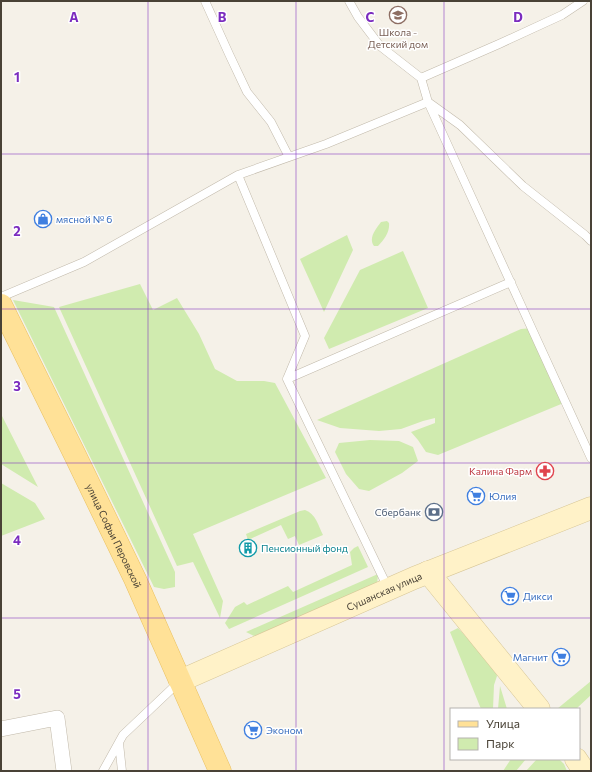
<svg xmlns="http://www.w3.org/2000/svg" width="592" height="772" viewBox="0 0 592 772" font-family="Commissioner,sans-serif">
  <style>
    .green { fill: #d0ebaf }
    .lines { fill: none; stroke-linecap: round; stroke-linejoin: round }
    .lane-casing { stroke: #c1b9aa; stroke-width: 9 }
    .street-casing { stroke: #c1b9aa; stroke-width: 16 }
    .secondary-casing { stroke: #d7c696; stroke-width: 23 }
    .primary-casing { stroke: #eac161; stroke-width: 23 }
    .lane { stroke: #fff; stroke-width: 8 }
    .street { stroke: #fff; stroke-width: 15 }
    .secondary { stroke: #fff2c8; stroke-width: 22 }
    .primary { stroke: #ffe197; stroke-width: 22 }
    .grid { fill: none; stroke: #7b2cbf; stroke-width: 1; stroke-opacity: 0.55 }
    .labels { text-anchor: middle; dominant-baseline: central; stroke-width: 3; stroke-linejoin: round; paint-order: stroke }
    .education-label { font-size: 10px; fill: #785e54; stroke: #fff }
    .shop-label { font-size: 10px; fill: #366cbe; stroke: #fff; text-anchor: start }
    .health-label { font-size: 10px; fill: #be3a42; stroke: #fff; text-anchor: end }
    .service-label { font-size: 10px; fill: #4e5e75; stroke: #fff; text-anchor: end }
    .street-label { font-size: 10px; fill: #494236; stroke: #fff }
    .culture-label { font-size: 10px; fill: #0d838f; stroke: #fff; text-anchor: start }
    .grid-label { font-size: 13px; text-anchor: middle; font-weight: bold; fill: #7b2cbf; stroke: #fff; stroke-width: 3; stroke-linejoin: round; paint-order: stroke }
  </style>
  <rect width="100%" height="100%" fill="#f5f1e8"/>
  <path class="green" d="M 387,221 L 389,223 C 390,232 384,240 378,246 L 374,246 C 368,238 376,229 381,222 Z
    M 347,235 L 353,250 L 324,312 L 300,259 Z
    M 403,251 L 428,308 L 329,349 L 324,338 L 360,270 Z
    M 140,284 L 153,310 L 177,298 L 199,334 L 215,369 L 237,381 L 264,381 L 275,383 L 326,478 L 193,534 L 223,601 L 220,618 L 193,562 L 177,566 L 59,307 Z
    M 13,300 L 54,307 L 175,572 L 175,587 L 164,589 L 154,587 Z
    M 532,328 L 566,402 L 438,455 L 426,452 L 418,440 L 411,432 L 435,423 L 435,418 L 423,421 L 401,429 L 379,431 L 340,428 L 317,420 L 521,329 Z
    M 1,414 L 38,487 L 1,464 Z
    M 370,440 L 399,441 L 413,447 L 418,461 L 402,473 L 369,491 L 359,489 L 346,474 L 335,452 L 339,443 Z
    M 1,483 L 35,503 L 45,519 L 1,536 Z
    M 305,510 C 316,514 318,525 323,535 L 299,545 L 295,536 L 288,539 L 281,525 L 248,540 L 246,534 L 300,511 Z
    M 358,546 L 368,567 L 229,629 L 225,623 L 235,607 L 244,602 L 247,605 L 288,586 L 293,592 L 352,565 L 350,552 L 354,548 Z
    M 378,574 L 377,585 L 254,636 L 246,632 Z
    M 458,628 L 494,667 L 497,676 L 494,685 L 493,709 L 481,709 L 450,632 Z
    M 591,681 L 591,695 L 576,709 L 557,709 Z
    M 500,686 L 507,709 L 498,709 Z
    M 511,759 L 526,759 L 516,771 L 503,771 Z
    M 537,759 L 559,759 L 564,764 L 567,771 L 526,771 Z"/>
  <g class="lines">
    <defs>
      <path id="lane" d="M 205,1 L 229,54 L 247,92 L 271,122 L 289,157
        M 349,1 L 358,17 L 380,46 L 421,78 L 428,102 L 591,458
        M 421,78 L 499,44 L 562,15 L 583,1
        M 238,175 L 305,336 L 287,379 L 388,588
        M 1,297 L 84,262 L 238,175 L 326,144 L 428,102 L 460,125 L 523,186 L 585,235 L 591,241
        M 287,379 L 511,282
        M 119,743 L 122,771
        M 103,771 L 123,735 L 179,682"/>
      <path id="street" d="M 1,729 L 57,718 L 64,771"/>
      <g id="secondary">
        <path d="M 428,572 L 539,709"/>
        <path id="s1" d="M 180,681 L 414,578 L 591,508"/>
        <path d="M 576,759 L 584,771"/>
      </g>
      <g id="primary">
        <path id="s2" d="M 1,305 L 74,453 L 135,579 L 220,771"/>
      </g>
    </defs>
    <use href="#lane" class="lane-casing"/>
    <use href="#street" class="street-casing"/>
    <use href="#secondary" class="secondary-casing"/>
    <use href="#primary" class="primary-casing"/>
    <use href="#lane" class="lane"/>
    <use href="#street" class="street"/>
    <use href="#secondary" class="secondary"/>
    <use href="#primary" class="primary"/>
  </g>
  <path class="grid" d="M 148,1 L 148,771M 296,1 L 296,771M 444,1 L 444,771M 1,154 L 591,154M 1,309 L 591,309M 1,463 L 591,463M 1,618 L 591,618"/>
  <defs>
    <symbol id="school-ring" viewBox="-11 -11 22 22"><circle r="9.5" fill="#fff" stroke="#8d6e63" stroke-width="1.5"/><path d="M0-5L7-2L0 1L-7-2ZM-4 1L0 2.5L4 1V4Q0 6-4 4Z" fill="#8d6e63"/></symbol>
    <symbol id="shop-ring" viewBox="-11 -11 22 22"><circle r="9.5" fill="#fff" stroke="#3f7fe0" stroke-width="1.5"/><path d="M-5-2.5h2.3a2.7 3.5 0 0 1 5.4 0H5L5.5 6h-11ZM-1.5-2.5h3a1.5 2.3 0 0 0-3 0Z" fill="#3f7fe0"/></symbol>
    <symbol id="pharmacy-ring" viewBox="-11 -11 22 22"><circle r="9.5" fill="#fff" stroke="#e0444e" stroke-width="1.5"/><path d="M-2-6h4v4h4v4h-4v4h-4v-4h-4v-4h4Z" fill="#e0444e"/></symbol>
    <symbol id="supermarket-ring" viewBox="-11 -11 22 22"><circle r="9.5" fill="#fff" stroke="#3f7fe0" stroke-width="1.5"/><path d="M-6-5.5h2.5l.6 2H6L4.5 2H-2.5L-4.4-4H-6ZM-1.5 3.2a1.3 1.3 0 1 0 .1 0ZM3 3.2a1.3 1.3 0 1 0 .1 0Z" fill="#3f7fe0"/></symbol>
    <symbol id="bank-ring" viewBox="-11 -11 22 22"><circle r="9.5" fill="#fff" stroke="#5c6f8a" stroke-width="1.5"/><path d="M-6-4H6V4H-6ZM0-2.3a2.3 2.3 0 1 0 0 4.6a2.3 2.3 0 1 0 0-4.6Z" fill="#5c6f8a"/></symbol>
    <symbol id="building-ring" viewBox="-11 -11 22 22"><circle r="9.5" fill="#fff" stroke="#0f9aa8" stroke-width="1.5"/><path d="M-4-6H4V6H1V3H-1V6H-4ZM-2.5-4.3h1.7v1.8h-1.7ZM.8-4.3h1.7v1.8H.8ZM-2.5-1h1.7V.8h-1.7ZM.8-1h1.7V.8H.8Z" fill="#0f9aa8"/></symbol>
  </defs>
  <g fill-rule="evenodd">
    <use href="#school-ring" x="388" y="5" width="20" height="20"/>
    <use href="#shop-ring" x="33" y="209" width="20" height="20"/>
    <use href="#pharmacy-ring" x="535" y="461" width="20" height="20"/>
    <use href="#supermarket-ring" x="466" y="486" width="20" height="20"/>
    <use href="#bank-ring" x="424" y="502" width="20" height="20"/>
    <use href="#building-ring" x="238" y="538" width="20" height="20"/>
    <use href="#supermarket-ring" x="500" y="586" width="20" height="20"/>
    <use href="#supermarket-ring" x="551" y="647" width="20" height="20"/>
    <use href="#supermarket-ring" x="243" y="720" width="20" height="20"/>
  </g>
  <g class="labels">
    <g class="education-label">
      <text x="398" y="32">Школа -<tspan x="398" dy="12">Детский дом</tspan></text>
    </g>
    <g class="shop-label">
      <text x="56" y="219">мясной № 6</text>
      <text x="489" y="496">Юлия</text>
      <text x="523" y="596">Дикси</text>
      <text x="548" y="657" text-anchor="end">Магнит</text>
      <text x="266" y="730">Эконом</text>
    </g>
    <g class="health-label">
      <text x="532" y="471">Калина Фарм</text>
    </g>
    <g class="service-label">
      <text x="421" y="512">Сбербанк</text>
    </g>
    <g class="street-label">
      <text stroke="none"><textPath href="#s2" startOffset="257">улица Софьи Перовской</textPath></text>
      <text stroke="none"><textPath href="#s1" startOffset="223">Сушанская улица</textPath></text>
    </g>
    <g class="culture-label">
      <text x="261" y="548">Пенсионный фонд</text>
    </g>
  </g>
  <g class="grid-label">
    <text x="74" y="22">A</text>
    <text x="222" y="22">B</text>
    <text x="370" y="22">C</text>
    <text x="518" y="22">D</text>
    <text x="17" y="82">1</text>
    <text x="17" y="236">2</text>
    <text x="17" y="391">3</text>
    <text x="17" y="545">4</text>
    <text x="17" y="699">5</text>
  </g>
  <rect width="592" height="772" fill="none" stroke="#494236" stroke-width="4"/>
  <rect x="450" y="708" width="130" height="52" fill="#ffffff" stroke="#b6b3af"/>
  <rect x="458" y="721" width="20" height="6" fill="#ffe197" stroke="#b6b3af"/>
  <text x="486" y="728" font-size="12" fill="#494236">Улица</text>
  <rect x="458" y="738" width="20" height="12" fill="#d0ebaf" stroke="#b6b3af"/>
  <text x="486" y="748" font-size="12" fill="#494236">Парк</text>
</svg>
